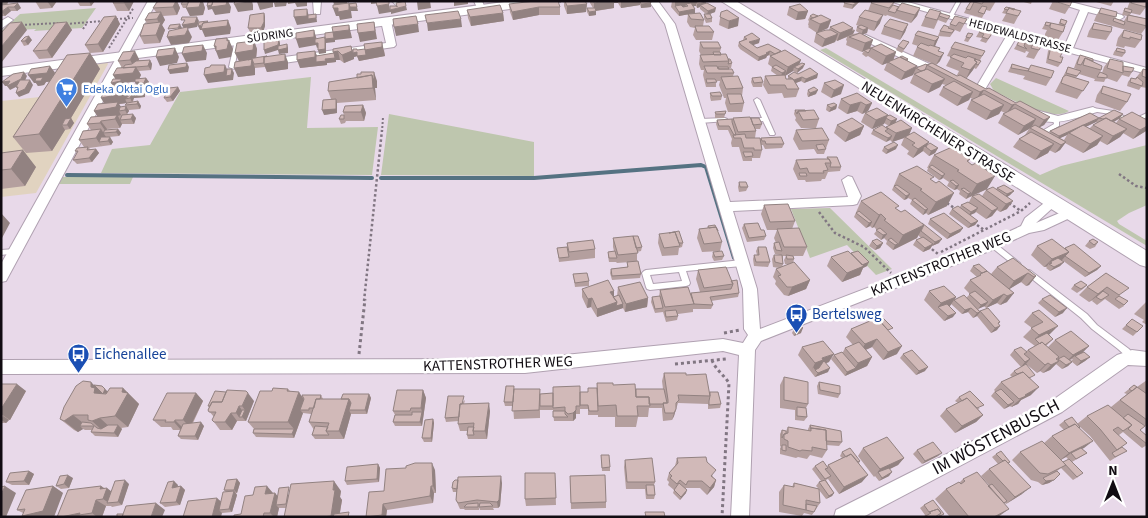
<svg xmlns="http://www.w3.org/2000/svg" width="1148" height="518" viewBox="0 0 1148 518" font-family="'Source Sans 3',sans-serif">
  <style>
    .commercial { fill: #e1d3c0 }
    .green { fill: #bec6ae }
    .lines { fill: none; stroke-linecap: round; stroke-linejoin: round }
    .stream { stroke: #557282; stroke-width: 4 }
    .lane-casing { stroke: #b0a1b1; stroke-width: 2 }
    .street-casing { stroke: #b0a1b1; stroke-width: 2 }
    .secondary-casing { stroke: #b0a1b1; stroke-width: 2 }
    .path-far2 { stroke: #817682; stroke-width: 2; stroke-dasharray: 2 2; stroke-linecap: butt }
    .path-far1 { stroke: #817682; stroke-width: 2.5; stroke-dasharray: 2.5 2.5; stroke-linecap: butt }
    .path { stroke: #817682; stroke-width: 3; stroke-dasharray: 3 3; stroke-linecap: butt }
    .lane { fill: #fff; fill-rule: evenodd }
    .street { fill: #fff; fill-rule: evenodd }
    .secondary { fill: #fff; fill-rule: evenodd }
    .wall { fill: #b49f9e; fill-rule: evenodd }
    .shaded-wall { fill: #928281 }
    .building { fill: #d1b9b8; stroke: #928281 }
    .labels { text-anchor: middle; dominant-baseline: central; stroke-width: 5; stroke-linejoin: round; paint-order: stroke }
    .far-street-label { font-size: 12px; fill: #110c12; stroke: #fff }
    .far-shop-label { font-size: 12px; fill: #366cbe; stroke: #fff; text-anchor: start }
    .street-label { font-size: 15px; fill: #110c12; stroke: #fff }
    .transit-label { font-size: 15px; fill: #164399; stroke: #fff; text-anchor: start }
    .near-street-label { font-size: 18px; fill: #110c12; stroke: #fff }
  </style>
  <rect width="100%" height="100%" fill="#e8d9e9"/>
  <path class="commercial" d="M 107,62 L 108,64 L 36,193 L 1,197 L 1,101 L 50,96 L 63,68 Z"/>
  <path class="green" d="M 96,8 L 82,28 L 34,31 L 36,29 L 1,31 L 20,14 Z
    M 826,48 L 1040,175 L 1061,166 L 1147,145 L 1147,205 L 1129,213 L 1117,221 L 1119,224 L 1147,241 L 1147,246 L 820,50 Z
    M 311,77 L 307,128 L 378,127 L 372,175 L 101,173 L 112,149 L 150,145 L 180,92 Z
    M 996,78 L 1069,111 C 1051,123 1012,99 994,91 L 990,84 Z
    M 389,114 L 534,142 L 534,176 L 381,175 Z
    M 62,177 L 133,177 L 130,184 L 58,184 Z
    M 830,208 L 892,269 L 876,275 L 847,245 L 810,258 L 791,209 Z"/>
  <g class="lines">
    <path class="stream" d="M 67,175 L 372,178
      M 381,178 L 534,178 L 701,165 L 706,167 L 734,258"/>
    <defs>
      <path id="lane" d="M 957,1 L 961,1 L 952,18 L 948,18 L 948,17 Z
        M 235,40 L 239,41 L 235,65 L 243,64 L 246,66 C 242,69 233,70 229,67 Z
        M 757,98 L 760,100 L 775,134 L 774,135 L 770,135 L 763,121 L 750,122 L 747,120 L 750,118 L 762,118 L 754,100 Z
        M 1093,108 L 1113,111 L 1132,120 L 1147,113 L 1147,117 L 1132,124 L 1110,114 L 1091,111 L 1091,109 Z
        M 725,118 L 727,119 L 727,121 L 700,123 L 697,121 L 700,119 Z
        M 1056,118 L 1059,120 L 1059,126 L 1041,136 L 1037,136 L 1037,134 L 1054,124 L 1053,120 Z
        M 991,243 L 995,243 L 1020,263 L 1021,265 L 1020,267 L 1016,267 L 991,247 L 990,245 Z
        M 15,249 L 18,251 L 17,253 L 1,255 L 1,250 Z
        M 742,260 L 745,263 L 742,266 L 686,271 L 690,283 L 689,285 L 686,286 L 650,290 L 647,289 L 646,287 L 642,273 L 644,271 L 646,270 ZM 679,272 L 682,281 L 653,284 L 650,275 Z
        M 1029,270 L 1031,271 L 1087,314 L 1097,325 L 1129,349 L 1136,357 L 1135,359 L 1132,360 L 1129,359 L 1118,349 L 1092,329 L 1081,318 L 1027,275 L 1025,273 L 1027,271 Z"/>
      <path id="street" d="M 148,1 L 157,1 L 6,281 L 1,282 L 1,264 Z
        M 313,1 L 321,1 L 320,14 L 314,14 Z
        M 392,1 L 400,1 L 400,2 L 396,5 Z
        M 474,1 L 482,1 L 485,8 L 484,10 L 478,10 Z
        M 649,1 L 658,1 L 675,24 L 730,202 L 848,197 L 842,180 L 848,176 L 852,177 L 861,196 L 857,204 L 853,205 L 733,211 L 757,289 L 760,329 L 982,244 L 1021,226 L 1025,218 L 1048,200 L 1056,200 L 1058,203 L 1036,223 L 1069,209 L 1074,210 L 1075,213 L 1074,216 L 1044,230 L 1029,233 L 992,250 L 761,341 L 755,350 L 749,517 L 731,517 L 739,355 L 723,351 L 525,373 L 1,374 L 1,360 L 525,359 L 723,339 L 743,343 L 748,335 L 744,329 L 743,289 L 665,24 Z
        M 889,1 L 904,1 L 1065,45 L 1080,10 L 1051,1 L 1067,1 L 1122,15 L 1124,17 L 1119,20 L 1088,12 L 1073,48 L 1147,68 L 1147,74 L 1016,38 L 984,91 L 976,91 L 975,89 L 1007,35 Z
        M 8,17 L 13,20 L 1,29 L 1,21 Z
        M 386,18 L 391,21 L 396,45 L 394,47 L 270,65 L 265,62 L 270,59 L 386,43 L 381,21 Z
        M 866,35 L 945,71 L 946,73 L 945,75 L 937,75 L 863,40 L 861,38 Z
        M 1093,107 L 1098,110 L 1097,112 C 1075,118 1046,131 1027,112 L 1032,109 L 1058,116 Z
        M 1132,350 L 1147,352 L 1147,366 L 1128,365 L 1062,412 L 863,517 L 834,517 L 836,510 L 1050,402 L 1117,355 Z"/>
      <path id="secondary" d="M 511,1 L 546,1 L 540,5 L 1,76 L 1,68 Z
        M 721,1 L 736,1 L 1147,251 L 1147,267 L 1140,265 Z"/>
    </defs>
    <use href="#lane" class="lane-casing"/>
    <use href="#street" class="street-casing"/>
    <use href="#secondary" class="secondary-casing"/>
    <path class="path-far2" d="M 555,2 L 565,1
      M 116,19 L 133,18
      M 66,24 L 103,21
      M 21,25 L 58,23
      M 83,29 L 87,23
      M 109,48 L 134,7
      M 382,132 L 383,117"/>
    <path class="path-far1" d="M 1119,174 L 1136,186 L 1147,188
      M 947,203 L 957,210
      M 1009,203 L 1021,211
      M 819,212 L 835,233 L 864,247 L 891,273
      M 973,222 L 984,230
      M 928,246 L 938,254
      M 941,252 L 1021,211 L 1030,203
      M 364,301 L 382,130"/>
    <path class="path" d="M 724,333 L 740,330
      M 359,354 L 365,299
      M 712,360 C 715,369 724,375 729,383 L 722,517
      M 675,364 L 726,359"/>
    <use href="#lane" class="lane"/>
    <use href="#street" class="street"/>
    <use href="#secondary" class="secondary"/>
  </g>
  <path class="wall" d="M 1,1 L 7,1 L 8,3 L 7,4 L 21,8 L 17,11 L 11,11 L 5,16 L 1,16 Z
    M 35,1 L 57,1 L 52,8 L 40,9 Z
    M 77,1 L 95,1 L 91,6 L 80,6 Z
    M 134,1 L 129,11 L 117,11 L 113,3 Z
    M 160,1 L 178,1 L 177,1 L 180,8 L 177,15 L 163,16 L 165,20 L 162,25 L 165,30 L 160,43 L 144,44 L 140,36 L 147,24 L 145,20 L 156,12 L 153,8 Z
    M 183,1 L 207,1 L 203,2 L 205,8 L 203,15 L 190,16 L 186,8 L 183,8 L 181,4 Z
    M 564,1 L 585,1 L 587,4 L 586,12 L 567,14 L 564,6 Z
    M 590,1 L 650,1 L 651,7 L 641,8 L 640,5 L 621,8 L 618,3 L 614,3 L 614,8 L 596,11 L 596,15 L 589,16 L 587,12 L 587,8 L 593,8 L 590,3 Z
    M 672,1 L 696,1 L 706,4 L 715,12 L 710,14 L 712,18 L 712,22 L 706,23 L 704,18 L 704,14 L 706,14 L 700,9 L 700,7 L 697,8 L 696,6 L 693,6 L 695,9 L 695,13 L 679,16 L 671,7 Z
    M 845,1 L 860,1 L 852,9 L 843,7 Z
    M 895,1 L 893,5 L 899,7 L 920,8 L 917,16 L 911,23 L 887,15 L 886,16 L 868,11 L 871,3 Z
    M 975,1 L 996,1 L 990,11 L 986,10 L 982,18 L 964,13 L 966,9 Z
    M 1020,1 L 1032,1 L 1031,4 Z
    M 1053,1 L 1070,6 L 1065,14 L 1049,9 Z
    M 1096,1 L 1114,1 L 1111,6 L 1096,2 Z
    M 1130,1 L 1147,1 L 1146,7 L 1140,15 L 1131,13 L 1130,15 L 1147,19 L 1147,26 L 1141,34 L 1094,21 L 1096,16 L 1101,8 L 1116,17 L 1114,18 L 1124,21 L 1127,16 L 1122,15 L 1123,12 L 1125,8 L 1127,9 Z
    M 509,4 L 560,7 L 560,15 L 539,15 L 513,20 L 510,12 Z
    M 789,7 L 808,11 L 805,19 L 796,20 L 787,15 Z
    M 1006,7 L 1021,11 L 1014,24 L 1002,21 L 1006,14 L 1002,13 Z
    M 467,10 L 503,13 L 504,21 L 471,26 L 468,18 Z
    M 721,12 L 738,26 L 728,29 L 719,25 Z
    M 264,13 L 265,17 L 265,26 L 263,32 L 250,32 L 248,28 Z
    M 688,14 L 704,20 L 703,26 L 714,32 L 712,40 L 696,40 L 693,35 L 695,28 L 690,27 L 687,22 Z
    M 940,14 L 950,16 L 946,23 L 938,20 L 934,29 L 921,26 L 925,17 Z
    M 116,16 L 120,24 L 103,52 L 90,53 L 100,69 L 71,118 L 74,123 L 70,129 L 65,130 L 52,151 L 26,153 L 13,137 L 49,82 L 46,82 L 44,85 L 38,86 L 36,83 L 34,83 L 55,73 L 90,53 L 85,45 Z
    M 810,16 L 818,16 L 831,20 L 828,28 L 817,33 L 808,27 L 809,26 L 808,25 L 809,21 L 808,20 Z
    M 859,17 L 880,23 L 874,31 L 868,29 L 867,33 L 863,34 L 871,48 L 896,52 L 893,60 L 908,59 L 908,61 L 916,68 L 931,63 L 913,56 L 917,47 L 918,46 L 912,44 L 915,35 L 939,37 L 935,46 L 939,51 L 940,61 L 936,65 L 957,76 L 959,76 L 957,75 L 959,71 L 946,66 L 951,57 L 947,56 L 951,48 L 985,51 L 980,60 L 979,65 L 976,69 L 974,68 L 966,79 L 986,89 L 1016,103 L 1050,117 L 1044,125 L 1040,127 L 1050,133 L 1050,131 L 1099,118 L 1123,114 L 1120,118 L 1114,122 L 1116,123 L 1119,119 L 1146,131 L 1133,139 L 1123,133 L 1120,137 L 1107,145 L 1100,141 L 1097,145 L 1083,153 L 1065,143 L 1060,150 L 1055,153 L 1049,150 L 1048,153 L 1035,160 L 1013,147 L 1019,139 L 1025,135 L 1029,129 L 1018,135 L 998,123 L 1003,114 L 1005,113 L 1001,111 L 999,114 L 986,120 L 967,109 L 971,100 L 973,99 L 970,98 L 969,100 L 957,106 L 939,95 L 943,87 L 946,85 L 942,84 L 940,87 L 928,93 L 910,83 L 914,74 L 916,74 L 914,73 L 913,75 L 901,80 L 884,70 L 887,63 L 882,65 L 868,56 L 866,57 L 862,54 L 864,51 L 862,52 L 846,45 L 847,41 L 846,40 L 847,37 L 837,41 L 836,40 L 835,42 L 822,47 L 814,42 L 816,33 L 829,30 L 830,27 L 852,29 L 855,30 L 853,34 L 859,33 L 856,31 L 857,27 L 859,26 L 856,25 ZM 1096,122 L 1097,122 L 1093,125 L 1089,129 L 1085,127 ZM 1067,135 L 1064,140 L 1060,138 Z
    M 967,19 L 960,32 L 955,30 L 950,37 L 938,36 L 940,31 L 949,27 L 950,24 Z
    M 1061,19 L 1067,21 L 1063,32 L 1058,40 L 1045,37 L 1045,34 L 1047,30 L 1042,29 L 1046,22 L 1058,25 Z
    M 67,22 L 72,30 L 52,58 L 39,59 L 33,51 Z
    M 1094,23 L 1111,32 L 1106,40 L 1087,37 L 1089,31 Z
    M 908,24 L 905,32 L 900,40 L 881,34 L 884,26 Z
    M 1124,30 L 1141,40 L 1135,48 L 1125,46 L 1124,48 L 1116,46 L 1118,38 Z
    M 994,31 L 986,43 L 980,41 L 982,38 L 976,37 L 979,32 Z
    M 968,33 L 973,34 L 968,42 L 964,41 Z
    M 1029,36 L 1044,41 L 1034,59 L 1026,57 L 1029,52 L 1026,51 L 1025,53 L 1014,49 L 1019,41 L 1025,43 Z
    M 744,37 L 759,43 L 752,45 L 757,48 L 768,44 L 799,64 L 803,68 L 797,73 L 793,71 L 785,76 L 786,79 L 788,79 L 788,76 L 798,74 L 817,78 L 804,83 L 801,81 L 796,83 L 799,89 L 796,97 L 784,98 L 782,93 L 768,94 L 763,85 L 765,76 L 778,76 L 771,71 L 772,67 L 768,64 L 770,56 L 769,55 L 767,56 L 766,58 L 758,61 L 740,49 L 738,46 L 739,42 L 743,40 Z
    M 32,40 L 28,45 L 24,46 L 21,41 Z
    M 254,41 L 257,49 L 256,58 L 288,62 L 288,69 L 267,72 L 265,67 L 255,68 L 255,75 L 238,77 L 239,61 L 235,53 Z
    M 700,42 L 721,48 L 720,52 L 721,55 L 728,59 L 732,63 L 731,68 L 728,68 L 734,73 L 733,76 L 743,88 L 742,96 L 744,103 L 742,112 L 728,112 L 725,103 L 726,98 L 724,98 L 719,85 L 720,81 L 716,81 L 716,87 L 706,87 L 703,75 L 704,70 L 701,70 L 699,64 L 700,55 L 701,55 L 699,51 Z
    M 909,42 L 902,53 L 896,50 L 898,46 Z
    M 1051,47 L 1060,57 L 1061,63 L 1058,67 L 1046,63 L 1048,51 Z
    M 1117,48 L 1125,53 L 1122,57 L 1113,55 L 1114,52 Z
    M 333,49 L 357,50 L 384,50 L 385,56 L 359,61 L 357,56 L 354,57 L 354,59 L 344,63 L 340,60 L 336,60 L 336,62 L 327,63 L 327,65 L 300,68 L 315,51 L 317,56 L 334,53 Z
    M 1080,55 L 1093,61 L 1101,70 L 1100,72 L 1102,73 L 1104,67 L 1110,59 L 1123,66 L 1132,72 L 1129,77 L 1122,75 L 1117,82 L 1106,78 L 1104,82 L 1094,81 L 1095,79 L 1079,74 L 1076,78 L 1089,82 L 1077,99 L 1055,92 L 1068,67 L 1079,70 L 1074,68 L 1077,60 Z
    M 139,59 L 139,60 L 150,60 L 152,64 L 151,70 L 139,71 L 141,75 L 139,79 L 146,78 L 149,82 L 147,88 L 141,88 L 139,86 L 137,87 L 135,82 L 123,83 L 127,83 L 129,88 L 126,93 L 128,96 L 145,94 L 145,97 L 134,98 L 133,102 L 138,101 L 141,106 L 140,109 L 129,110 L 129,111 L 127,114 L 136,118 L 134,124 L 122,124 L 120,128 L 107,129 L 107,130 L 118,129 L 121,133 L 119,136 L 109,137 L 113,142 L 111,145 L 89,148 L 90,149 L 96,149 L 99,153 L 92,162 L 77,164 L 73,160 L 77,153 L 75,151 L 84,147 L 79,140 L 91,130 L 87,124 L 98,117 L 94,111 L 104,103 L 115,79 L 122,68 L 118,61 ZM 127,103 L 125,105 L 126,106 L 121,107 L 119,104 Z
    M 1012,64 L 1029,69 L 1051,78 L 1046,86 L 1023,79 L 1025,76 L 1008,72 Z
    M 1143,69 L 1147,70 L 1147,88 L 1141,87 L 1139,90 L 1127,86 L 1128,82 L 1131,78 L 1135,79 Z
    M 752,78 L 763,82 L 762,87 L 753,87 L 751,82 Z
    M 377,81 L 377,88 L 375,88 L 376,100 L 337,103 L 337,113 L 324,115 L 331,99 L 328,91 Z
    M 824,83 L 841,94 L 831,98 L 821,92 Z
    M 1103,86 L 1127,102 L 1120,111 L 1095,102 L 1097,95 Z
    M 178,87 L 180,91 L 173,101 L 167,102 L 164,98 Z
    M 808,90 L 816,94 L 808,97 L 807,94 Z
    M 710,93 L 722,96 L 721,100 L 711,101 L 710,97 Z
    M 841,99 L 872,103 L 868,111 L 862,114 L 857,111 L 847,114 L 838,108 Z
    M 363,105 L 366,113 L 364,121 L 346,121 L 345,123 L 341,124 L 339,119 L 344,115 L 343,112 Z
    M 827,105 L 837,105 L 836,109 L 829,112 L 826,110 Z
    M 795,110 L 819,119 L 816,128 L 801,128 L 795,120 L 796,118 L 794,114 Z
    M 726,111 L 724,118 L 715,118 L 715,112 Z
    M 865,113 L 887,116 L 897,119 L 895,123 L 912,128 L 909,135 L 927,145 L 938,148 L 935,153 L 929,156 L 923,151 L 913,158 L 907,154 L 909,151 L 901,145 L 904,138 L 892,142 L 890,140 L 886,142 L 871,134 L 873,130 L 886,127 L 889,126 L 884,123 L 884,124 L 872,129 L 861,122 Z
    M 733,118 L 751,118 L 762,124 L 760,129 L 755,129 L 756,131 L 755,138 L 760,139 L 761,138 L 784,144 L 782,148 L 765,149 L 763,145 L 761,145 L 762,150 L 760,158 L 752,158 L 752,161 L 743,161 L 739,147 L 732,147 L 731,143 L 732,139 L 728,130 L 718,130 L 716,124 L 717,120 L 732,119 Z
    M 837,125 L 864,126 L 860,135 L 845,142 L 834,133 Z
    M 796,130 L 829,140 L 824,154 L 817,154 L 814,149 L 799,150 L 793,139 Z
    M 884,147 L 896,149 L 886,154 L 882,151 Z
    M 1,153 L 36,167 L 25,186 L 1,189 Z
    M 934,155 L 970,159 L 968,162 L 987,189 L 966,199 L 959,194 L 960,191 L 957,189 L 954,190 L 947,186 L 949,182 L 943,178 L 939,180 L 927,171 L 928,168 L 927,168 Z
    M 827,157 L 841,167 L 840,171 L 828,172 L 825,179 L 822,179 L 821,181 L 806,182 L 805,180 L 798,180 L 793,169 L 796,160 L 827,159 Z
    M 899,174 L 932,180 L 947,206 L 928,215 L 926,213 L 923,215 L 910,204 L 912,200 L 908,198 L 904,200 L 892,190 Z
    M 739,182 L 748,187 L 746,191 L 739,192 L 738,187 Z
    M 997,188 L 1014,191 L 1010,195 L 1007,197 L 1007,209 L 1000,212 L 997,210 L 992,216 L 986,219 L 976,212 L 970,215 L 978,221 L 975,225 L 968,228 L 949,214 L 952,209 L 960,207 L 961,205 L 969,202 L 972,196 L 982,196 L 986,190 L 996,189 Z
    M 861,201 L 897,209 L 939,243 L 932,246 L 930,249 L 923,252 L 913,245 L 916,240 L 921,238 L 918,235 L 917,238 L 893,250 L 886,244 L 887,241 L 884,238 L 881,240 L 874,234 L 877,230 L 874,227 L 872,228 L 870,226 L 866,228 L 854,217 Z
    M 764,205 L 795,221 L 792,229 L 807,247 L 803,256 L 793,256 L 794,259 L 793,263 L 810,280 L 806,289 L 788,296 L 784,295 L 775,284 L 776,281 L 773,277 L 776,269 L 779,268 L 773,267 L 772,259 L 774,255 L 780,255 L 775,254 L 773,248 L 774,243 L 776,243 L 774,238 L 777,230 L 767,230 L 761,214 ZM 783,256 L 786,256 L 784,260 L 785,264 L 790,264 L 782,267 L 783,264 Z
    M 930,219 L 963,228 L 960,232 L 947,239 L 928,224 Z
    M 744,224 L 761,230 L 766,236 L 764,240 L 747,242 L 742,228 Z
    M 708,226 L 722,242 L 720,251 L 702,252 L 697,238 L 699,229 L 707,228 Z
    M 659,234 L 683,243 L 682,247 L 679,248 L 678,255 L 662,256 L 658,243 Z
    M 613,238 L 642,247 L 641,251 L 637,252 L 637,261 L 641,274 L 640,278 L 612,280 L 610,273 L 611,269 L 627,267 L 627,262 L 630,262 L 617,263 L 616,262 L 609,262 L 608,256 L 608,252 L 614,251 L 613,247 Z
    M 872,241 L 883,243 L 880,248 L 875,250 L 869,246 Z
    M 1089,241 L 1098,242 L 1095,247 L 1090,249 L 1085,246 Z
    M 567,243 L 595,249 L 595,258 L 559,262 L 557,248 L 567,247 Z
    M 1037,246 L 1065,248 L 1101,266 L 1097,270 L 1085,277 L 1062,260 L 1064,262 L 1060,266 L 1050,271 L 1046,268 L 1047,267 L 1044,267 L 1031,255 Z
    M 758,247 L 770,262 L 768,267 L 754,266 L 753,259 L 754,255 L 757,255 L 756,251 Z
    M 713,252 L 724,256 L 722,260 L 714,261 L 712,257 Z
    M 831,257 L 867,266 L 863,268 L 860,275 L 842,282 L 827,266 Z
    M 1013,258 L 1036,276 L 1029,285 L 1026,286 L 1021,282 L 1009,289 L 1007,302 L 1000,305 L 997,303 L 986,308 L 984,306 L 978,309 L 980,311 L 1000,322 L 998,324 L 997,330 L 991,333 L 977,316 L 973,318 L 968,312 L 962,314 L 951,304 L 949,306 L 953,317 L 944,321 L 924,300 L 929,291 L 956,297 L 955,299 L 966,298 L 970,294 L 964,288 L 970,280 L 977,277 L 970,271 L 973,266 L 991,274 L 997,267 Z
    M 698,270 L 731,281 L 739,293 L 738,297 L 711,301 L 713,305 L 711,309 L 693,309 L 693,312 L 678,314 L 678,316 L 677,320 L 666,322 L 663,312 L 655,313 L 651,302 L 652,297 L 659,297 L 660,290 L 691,293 L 700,292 L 696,279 Z
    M 1106,273 L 1120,296 L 1124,306 L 1119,309 L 1105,299 L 1097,305 L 1092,301 L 1093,300 L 1089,302 L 1079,295 L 1087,287 Z
    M 573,274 L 589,281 L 589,286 L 575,287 Z
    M 1074,285 L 1087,285 L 1083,289 L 1077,293 L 1071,289 Z
    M 618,287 L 648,298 L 647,307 L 625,312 L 623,308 L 597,317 L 591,307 L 587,308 L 582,297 L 582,289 L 614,291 L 614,297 L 617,296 Z
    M 1042,299 L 1063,313 L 1055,317 L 1038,303 Z
    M 1147,301 L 1147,325 L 1142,322 L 1144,320 L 1134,314 Z
    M 790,306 L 798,310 L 791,313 L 789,311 Z
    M 1039,310 L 1050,334 L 1048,335 L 1053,339 L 1046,346 L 1048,347 L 1055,340 L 1089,346 L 1083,352 L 1090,357 L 1085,361 L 1077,366 L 1071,361 L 1073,359 L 1070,360 L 1072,362 L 1068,366 L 1062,369 L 1056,364 L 1050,370 L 1043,373 L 1040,371 L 1037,373 L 1026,364 L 1021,367 L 1010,355 L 1014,350 L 1026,351 L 1035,346 L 1023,337 L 1032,328 L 1024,322 L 1032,313 Z
    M 871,319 L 890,332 L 897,354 L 883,360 L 872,347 L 866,350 L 872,357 L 867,366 L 845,376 L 831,359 L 834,355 L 843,352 L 845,348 L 853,345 L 846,337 L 851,329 L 870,321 Z
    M 1132,319 L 1137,332 L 1133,336 L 1122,329 Z
    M 794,329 L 801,333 L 794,336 L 792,333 Z
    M 802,347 L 829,362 L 826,363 L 828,372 L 815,377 L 798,355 Z
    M 903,354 L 925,371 L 916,375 L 900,358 Z
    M 1014,371 L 1031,379 L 1031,395 L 1021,400 L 1018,404 L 1011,407 L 1010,406 L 1004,409 L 991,396 L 995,391 L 994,390 L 1001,382 L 1012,377 L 1010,375 Z
    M 664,373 L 686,375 L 710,392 L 721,404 L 720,408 L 708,409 L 708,404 L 678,403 L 674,416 L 672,420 L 663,421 L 662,410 L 662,408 L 649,408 L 648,417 L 638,417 L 636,427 L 615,427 L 615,417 L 598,417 L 598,415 L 588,415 L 588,409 L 580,409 L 580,414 L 576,414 L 576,418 L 573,421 L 554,421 L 553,410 L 540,410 L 540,418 L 514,419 L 513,406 L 505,406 L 504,402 L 514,389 L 540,389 L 540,394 L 587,392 L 597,390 L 597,383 L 613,385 L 636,392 L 636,389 L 663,389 L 662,381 Z
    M 784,377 L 808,404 L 806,408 L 807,417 L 804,421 L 795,420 L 795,410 L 780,408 L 780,385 Z
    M 1147,380 L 1147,425 L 1140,430 L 1147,436 L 1147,445 L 1142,448 L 1123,432 L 1119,435 L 1122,447 L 1121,454 L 1110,461 L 1090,436 L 1079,426 L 1082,449 L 1087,453 L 1072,462 L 1078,477 L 1073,480 L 1061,468 L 1057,471 L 1054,480 L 1049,483 L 1042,485 L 1038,482 L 1031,480 L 1012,460 L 1020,452 L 1044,443 L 1052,436 L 1064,430 L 1059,425 L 1064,421 L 1077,424 L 1087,416 L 1111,407 L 1127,394 L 1124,393 L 1134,385 L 1137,387 ZM 1066,457 L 1069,460 L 1063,462 L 1061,460 Z
    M 819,382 L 840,394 L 838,398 L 818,394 L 817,386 Z
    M 1,384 L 26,391 L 10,420 L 9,420 L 6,423 L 1,423 Z
    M 94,385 L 102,386 L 107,391 L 123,388 L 139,404 L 128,427 L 121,428 L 122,429 L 118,437 L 95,436 L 91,432 L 92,430 L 85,430 L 83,429 L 78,432 L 74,430 L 60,419 Z
    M 288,389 L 290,391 L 301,396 L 321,395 L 323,399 L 341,399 L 369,394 L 371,398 L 367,414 L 351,414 L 344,439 L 315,439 L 312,435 L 314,430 L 309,422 L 312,412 L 311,414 L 303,413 L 294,438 L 256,437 L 253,433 L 254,429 L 248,422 L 272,391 Z
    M 423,390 L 426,398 L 422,426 L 395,426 L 393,422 L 395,415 L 393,411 Z
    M 196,393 L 203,401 L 193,423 L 204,426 L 198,440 L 181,439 L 178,436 L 180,430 L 173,430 L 171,427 L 161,427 L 153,420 Z
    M 959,397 L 980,409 L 978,409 L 983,415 L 976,422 L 955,433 L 940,416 L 946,409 L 958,403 L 955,401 Z
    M 465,400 L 464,404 L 490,411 L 487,439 L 468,439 L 467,435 L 467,431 L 460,431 L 458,424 L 459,421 L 446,422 L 445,418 Z
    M 254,401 L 246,421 L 237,421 L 232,430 L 220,430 L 214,422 L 214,417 L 208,410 L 209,407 L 208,406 Z
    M 433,419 L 434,423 L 432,442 L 424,442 L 422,438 Z
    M 810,425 L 842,442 L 839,446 L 826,445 L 827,450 L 822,458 L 810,455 L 807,459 L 798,457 L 796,458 L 780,454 L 780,448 L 781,447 L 780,446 L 780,434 L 782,430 L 786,431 L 788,427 L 808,431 L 808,429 Z
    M 863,448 L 904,458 L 898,465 L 890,469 L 889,476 L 879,481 L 875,476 L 874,477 L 858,456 Z
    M 917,450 L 938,456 L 922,464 L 913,454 Z
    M 842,452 L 860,461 L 859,463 L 862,482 L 839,494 L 828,479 L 826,480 L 834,493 L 832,496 L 826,499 L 819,490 L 820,503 L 812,515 L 804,513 L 802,516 L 779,512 L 779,492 L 784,485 L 792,487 L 794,483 L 819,489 L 816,486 L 819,482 L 821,481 L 812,469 L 815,466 L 827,467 L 828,465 L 842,458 L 840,456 Z
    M 996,454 L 1008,463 L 1022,494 L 1006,504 L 1005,503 L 1004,503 L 998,517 L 950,517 L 935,499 L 946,489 L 960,482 L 963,479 L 989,485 L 981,476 L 989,469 L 998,464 L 992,457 Z
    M 601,455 L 610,467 L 610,471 L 602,471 Z
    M 677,458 L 707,462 L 713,477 L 716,480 L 714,487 L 707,495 L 700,488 L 686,488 L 686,493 L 680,500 L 673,493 L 674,490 L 668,485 L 669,482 L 667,480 L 669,473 L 675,466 Z
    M 625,460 L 655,482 L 654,485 L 655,495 L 654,499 L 646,499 L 645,489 L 626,489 L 624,467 Z
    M 378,464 L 380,468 L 379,482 L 347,485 L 345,481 Z
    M 435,470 L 436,493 L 434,493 L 433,503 L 387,510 L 386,517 L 366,517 L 384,491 Z
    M 29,471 L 34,474 L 29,485 L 12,485 L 6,482 Z
    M 555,473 L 556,505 L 526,506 L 525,499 Z
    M 570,476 L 606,502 L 606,508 L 571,509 Z
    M 73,478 L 69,488 L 61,489 L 56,486 Z
    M 237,479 L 240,483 L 237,493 L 236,493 L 237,495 L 232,512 L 183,517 L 221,501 L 226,492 L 224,490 Z
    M 502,483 L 500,506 L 498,508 L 493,508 L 494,510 L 480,510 L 479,507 L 479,510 L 465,510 L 464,509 L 460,509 L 459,507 L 456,500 L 457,492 L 453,492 L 452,488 Z
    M 129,484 L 122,505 L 112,507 L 111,506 L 106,506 L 102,517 L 57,517 L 101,486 L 111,492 Z
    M 178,485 L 178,487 L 181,486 L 185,490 L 180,505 L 165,507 L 160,503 Z
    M 53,486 L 63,493 L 23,513 L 17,510 Z
    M 341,491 L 340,497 L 342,500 L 340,513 L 352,517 L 284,517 L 286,508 L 279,508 L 277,517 L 234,517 L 241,514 L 253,495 L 273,493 L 273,494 L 275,493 L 277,496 Z
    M 924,505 L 940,517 L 924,517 L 925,515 L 920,508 Z"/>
  <path class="shaded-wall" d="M 3,1 L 7,1 L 8,3 L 3,7 L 1,5 L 1,3 Z
    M 47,1 L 57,1 L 52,8 Z
    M 89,1 L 95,1 L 91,6 Z
    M 125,1 L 134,1 L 129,11 L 124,3 Z
    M 164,1 L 178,1 L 177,1 L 180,8 L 177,15 L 173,7 Z
    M 196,1 L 207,1 L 203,2 L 205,8 L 203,15 L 190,16 L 186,8 Z
    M 228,1 L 231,7 L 230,13 L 215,15 L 212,9 L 208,10 L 207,6 Z
    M 250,1 L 252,1 L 253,5 L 253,10 L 238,12 L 234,4 Z
    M 262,1 L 273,1 L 273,7 L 260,10 L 257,2 Z
    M 285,1 L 286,1 L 287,2 L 286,6 L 275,7 L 274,3 Z
    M 287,1 L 307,1 L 307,6 L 297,7 L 295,3 L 288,4 Z
    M 333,1 L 347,1 L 347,7 L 349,3 L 356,3 L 358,11 L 351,11 L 352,18 L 340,20 L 339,16 L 336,16 L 333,8 L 335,8 Z
    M 371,1 L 383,1 L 383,3 L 371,4 Z
    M 422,1 L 430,1 L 431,8 L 418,10 L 417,2 Z
    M 454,1 L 468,1 L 468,4 L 454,6 Z
    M 607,1 L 618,1 L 618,3 L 614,3 L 614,8 L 594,11 L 594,3 Z
    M 621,1 L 640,1 L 640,5 L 621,8 Z
    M 678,1 L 696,1 L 696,6 L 688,7 L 686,4 L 685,8 L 675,6 L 675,2 Z
    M 856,1 L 860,1 L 852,9 L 853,5 Z
    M 706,2 L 705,6 L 700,5 L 700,7 L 697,8 L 697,4 Z
    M 18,3 L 21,8 L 17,11 L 14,7 Z
    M 651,3 L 651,7 L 641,8 L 641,4 Z
    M 389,4 L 390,10 L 406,6 L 407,10 L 391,14 L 391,12 L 379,14 L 377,6 Z
    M 587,4 L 586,12 L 567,14 L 567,6 Z
    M 8,7 L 11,11 L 5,16 L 2,12 Z
    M 539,7 L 539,15 L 513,20 L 512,12 Z
    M 716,8 L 715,12 L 707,15 L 708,11 Z
    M 920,8 L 917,16 L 911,23 L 915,15 Z
    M 307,9 L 309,17 L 316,14 L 317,22 L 297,25 L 294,17 Z
    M 695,9 L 695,13 L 679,16 L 679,12 Z
    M 596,11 L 596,15 L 589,16 L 589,12 Z
    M 808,11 L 805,19 L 796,20 L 798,12 Z
    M 161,12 L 165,20 L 162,25 L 165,30 L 160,43 L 156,35 L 160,25 L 157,19 Z
    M 264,13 L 265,17 L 265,26 L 263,32 L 261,28 Z
    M 503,13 L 504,21 L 471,26 L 470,17 Z
    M 883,15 L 880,23 L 874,31 L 877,22 Z
    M 116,16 L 120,24 L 103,52 L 98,44 Z
    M 197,17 L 199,21 L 197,27 L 186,29 L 188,29 L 192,37 L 189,43 L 171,45 L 167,37 L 177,36 L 178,28 L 180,24 L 182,28 L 184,29 L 182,25 Z
    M 739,18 L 738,26 L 728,29 L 729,21 Z
    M 461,19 L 462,27 L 428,31 L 427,23 Z
    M 228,20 L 231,28 L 230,34 L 205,37 L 202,30 L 200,30 L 198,26 L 209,26 Z
    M 831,20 L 828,28 L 817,33 L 820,24 Z
    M 22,22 L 27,30 L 1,63 L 1,47 Z
    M 67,22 L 72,30 L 52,58 L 47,50 Z
    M 374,22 L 377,39 L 360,42 L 358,33 Z
    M 418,24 L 419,32 L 396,36 L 394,27 Z
    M 908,24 L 905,32 L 900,40 L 903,32 Z
    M 349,25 L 352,38 L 335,40 L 335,42 L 326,43 L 326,53 L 319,54 L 318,50 L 325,37 L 333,32 Z
    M 853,28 L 852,31 L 855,30 L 853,34 L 837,41 L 840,33 Z
    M 868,28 L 867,33 L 861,35 L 863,30 Z
    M 314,30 L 319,47 L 317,48 L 316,45 L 299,48 L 296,39 Z
    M 838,34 L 835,42 L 822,47 L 825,39 Z
    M 29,36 L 32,40 L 28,45 L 25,41 Z
    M 939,37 L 935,46 L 932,50 L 935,41 Z
    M 227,38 L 229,42 L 229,40 L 233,49 L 231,57 L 219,59 L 214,46 L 227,41 Z
    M 279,39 L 280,43 L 280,49 L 287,44 L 288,48 L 288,53 L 279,54 L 278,50 L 265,54 L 264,50 Z
    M 760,39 L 759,43 L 748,47 L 749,42 Z
    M 873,40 L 870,48 L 862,52 L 865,43 Z
    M 254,41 L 257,49 L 256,59 L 239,61 L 235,53 Z
    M 382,42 L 385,56 L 359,61 L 357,56 L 365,50 Z
    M 203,45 L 207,53 L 206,60 L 186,62 L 182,54 Z
    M 351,46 L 353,53 L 357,52 L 358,56 L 354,57 L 354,59 L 344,63 L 342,55 Z
    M 175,48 L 179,57 L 177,63 L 160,66 L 156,57 Z
    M 135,51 L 139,59 L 136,67 L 134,67 L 130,60 Z
    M 315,51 L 318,59 L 335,58 L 333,52 L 338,51 L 340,60 L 336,60 L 336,62 L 327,63 L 327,65 L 300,68 L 297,60 Z
    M 770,51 L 769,55 L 767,56 L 766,58 L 758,61 L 759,57 Z
    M 896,52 L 893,61 L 882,65 L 886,56 Z
    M 90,53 L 100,69 L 71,118 L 74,123 L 70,129 L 67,125 L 62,125 L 65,130 L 52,151 L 39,134 Z
    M 944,53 L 940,61 L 936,65 L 940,57 Z
    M 285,54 L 288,62 L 288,69 L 267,72 L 264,64 Z
    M 252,59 L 255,68 L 255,75 L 238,77 L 234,68 Z
    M 150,60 L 152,64 L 151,70 L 148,66 Z
    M 801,60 L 798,68 L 794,67 L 793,71 L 785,76 L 788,67 Z
    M 977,62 L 973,70 L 966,79 L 970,70 Z
    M 187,63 L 189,67 L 188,72 L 170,74 L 168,70 Z
    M 805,64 L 803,68 L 797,73 L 798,69 Z
    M 225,65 L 229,73 L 232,69 L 234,73 L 233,80 L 208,83 L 204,75 Z
    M 50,66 L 56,74 L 53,81 L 46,82 L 44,85 L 38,86 L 36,83 L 34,83 L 28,75 Z
    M 917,66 L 913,75 L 901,80 L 905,72 Z
    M 136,67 L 141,75 L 138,81 L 123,83 L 124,86 L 114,87 L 111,83 L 117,82 L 113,75 Z
    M 786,71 L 785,76 L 781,77 L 782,73 Z
    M 24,72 L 27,76 L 24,83 L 30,80 L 33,85 L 29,93 L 19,97 L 16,93 L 19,91 L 16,87 L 10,90 L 7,86 L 8,86 L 5,86 L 2,82 Z
    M 374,72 L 377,81 L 377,88 L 375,88 L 376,100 L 373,88 L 359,89 Z
    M 818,74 L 817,78 L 804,83 L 806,79 Z
    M 802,77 L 801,81 L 793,84 L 794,80 Z
    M 146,78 L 149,82 L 147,88 L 141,88 L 139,86 L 137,87 L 135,82 Z
    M 945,79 L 940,87 L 928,93 L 932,84 Z
    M 127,83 L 129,88 L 126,93 L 129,98 L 125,99 L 127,103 L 119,104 L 123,110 L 119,111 L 121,115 L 118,116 L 122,124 L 120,128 L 115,119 L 100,120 L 94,111 L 106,107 L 101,98 L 124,90 L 123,89 Z
    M 844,85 L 841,94 L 831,98 L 834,90 Z
    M 178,87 L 180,91 L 173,101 L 170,97 Z
    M 143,89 L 145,94 L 145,97 L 134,98 L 132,102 L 130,98 L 132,94 Z
    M 818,90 L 816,94 L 808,97 L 810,93 Z
    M 984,90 L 979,99 L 976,101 L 980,92 Z
    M 973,92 L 969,100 L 957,106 L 962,97 Z
    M 336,99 L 337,103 L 337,113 L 324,115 L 322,110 Z
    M 138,101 L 141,106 L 140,109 L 137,104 Z
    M 861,102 L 857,111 L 847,114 L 850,105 Z
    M 872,103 L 868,111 L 862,114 L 866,105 Z
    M 1015,104 L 1009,112 L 1006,114 L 1012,105 Z
    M 363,105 L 366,113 L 364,121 L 361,112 Z
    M 837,105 L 836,109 L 829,112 L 831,108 Z
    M 1004,105 L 999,114 L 986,120 L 991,111 Z
    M 126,106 L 129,111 L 127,114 L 125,110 Z
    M 133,114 L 136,118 L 134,124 L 131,119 Z
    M 1123,114 L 1120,118 L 1105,127 L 1108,122 Z
    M 888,115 L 884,124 L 872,129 L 876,120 Z
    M 1050,117 L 1044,125 L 1038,128 L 1044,120 Z
    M 1099,118 L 1096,122 L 1071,134 L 1069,133 L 1067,135 L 1056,140 L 1059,136 Z
    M 897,119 L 895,123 L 889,126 L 891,121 Z
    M 1036,119 L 1031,128 L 1030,128 L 1029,129 L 1018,135 L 1024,126 Z
    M 101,121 L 107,129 L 106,132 L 100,123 Z
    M 864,126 L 860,135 L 845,142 L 849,133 Z
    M 1147,126 L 1147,130 L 1146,131 L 1133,139 L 1140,130 Z
    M 912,128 L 908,137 L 905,137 L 904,138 L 892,142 L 896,133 Z
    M 101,129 L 106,137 L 99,142 L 102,147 L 96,138 Z
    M 118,129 L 121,133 L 119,136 L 116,132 Z
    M 1127,129 L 1120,137 L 1107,145 L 1113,136 Z
    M 892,136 L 890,140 L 886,142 L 888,138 Z
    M 1103,136 L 1097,145 L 1083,153 L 1090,144 Z
    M 110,137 L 113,142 L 111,145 L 108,141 Z
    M 929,142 L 926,147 L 924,147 L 923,151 L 913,158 L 918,149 Z
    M 1066,142 L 1060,150 L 1055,153 L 1061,145 Z
    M 1054,144 L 1048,153 L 1035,160 L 1041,151 Z
    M 898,145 L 896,149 L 886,154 L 888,150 Z
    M 938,148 L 935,153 L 929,156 L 931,151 Z
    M 96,149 L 99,153 L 92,162 L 89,158 Z
    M 23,150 L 36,167 L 25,186 L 11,169 Z
    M 945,174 L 942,179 L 939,180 L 942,176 Z
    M 995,176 L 987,189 L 969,197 L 977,184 Z
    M 959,185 L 957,189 L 954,190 L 956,186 Z
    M 1014,191 L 1010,195 L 1004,199 L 1007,194 Z
    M 954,193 L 947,206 L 928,215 L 936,202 Z
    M 971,193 L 969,197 L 966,199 L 968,194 Z
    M 910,194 L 907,199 L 904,200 L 906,196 Z
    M 1013,201 L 1007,209 L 1000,212 L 1006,204 Z
    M 978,208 L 975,213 L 968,216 L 971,212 Z
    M 998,208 L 992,216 L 986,219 L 992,211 Z
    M 928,209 L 926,213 L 923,215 L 925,210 Z
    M 1,213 L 10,223 L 2,238 L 1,238 Z
    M 881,214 L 874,227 L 872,228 L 879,215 Z
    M 978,221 L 975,225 L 968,228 L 971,224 Z
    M 872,222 L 870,226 L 866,228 L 869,223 Z
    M 924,225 L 917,238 L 893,250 L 895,245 L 898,244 L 903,235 Z
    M 963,228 L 960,232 L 947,239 L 950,234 Z
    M 887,234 L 884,238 L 881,240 L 883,235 Z
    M 942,239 L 939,243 L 932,246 L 935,242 Z
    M 883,243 L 880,248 L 875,250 L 877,246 Z
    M 933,244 L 930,249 L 923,252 L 925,248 Z
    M 1069,252 L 1062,260 L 1052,263 L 1050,262 L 1047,266 L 1044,267 L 1052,259 Z
    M 869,262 L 867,266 L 863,268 L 860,275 L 842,282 L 847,273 L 860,265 Z
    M 1064,262 L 1060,266 L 1050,271 L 1054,267 Z
    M 1101,266 L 1097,270 L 1085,277 L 1089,273 Z
    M 1028,273 L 1021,282 L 1008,290 L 1014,281 Z
    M 1036,276 L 1029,285 L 1026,286 L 1034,277 Z
    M 810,280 L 806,289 L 788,296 L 792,287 Z
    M 1107,287 L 1099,295 L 1096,297 L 1089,302 L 1098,294 Z
    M 614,291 L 614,299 L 610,292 Z
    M 1014,293 L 1007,302 L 1000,305 L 1007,296 Z
    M 1004,294 L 997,303 L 986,308 L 993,300 Z
    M 956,297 L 950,306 L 941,310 L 938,307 L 941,303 Z
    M 592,298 L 591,307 L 587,308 L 588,299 Z
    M 648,298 L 647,307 L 625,312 L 626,304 Z
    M 617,302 L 623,304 L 623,308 L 597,317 L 597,309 Z
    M 988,302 L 985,306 L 978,309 L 981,305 Z
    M 800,306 L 798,310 L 791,313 L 792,309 Z
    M 971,308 L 968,312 L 962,314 L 965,310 Z
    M 1067,308 L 1063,313 L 1055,317 L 1059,312 Z
    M 980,312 L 977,316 L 973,318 L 977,313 Z
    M 956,313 L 953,317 L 944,321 L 948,316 Z
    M 1000,326 L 997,330 L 991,333 L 995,328 Z
    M 1058,326 L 1050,334 L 1037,341 L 1035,339 L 1039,335 Z
    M 803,328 L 801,333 L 794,336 L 796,331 Z
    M 877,339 L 872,347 L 860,352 L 865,344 Z
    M 902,346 L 897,354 L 883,360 L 888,352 Z
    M 1089,346 L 1080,355 L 1075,356 L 1065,363 L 1073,355 Z
    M 834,354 L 829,362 L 821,365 L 819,368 L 815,370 L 813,367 L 811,372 L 815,363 L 822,358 Z
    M 872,357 L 867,366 L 845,376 L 847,372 L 855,368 L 858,363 Z
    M 1090,357 L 1085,361 L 1077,366 L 1081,361 Z
    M 1030,359 L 1026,364 L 1021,367 L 1025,362 Z
    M 1059,361 L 1050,370 L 1043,373 L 1051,365 Z
    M 1072,362 L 1068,366 L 1062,369 L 1066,365 Z
    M 1048,363 L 1040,371 L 1037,373 L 1045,365 Z
    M 928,367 L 925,371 L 916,375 L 919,371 Z
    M 830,368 L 828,372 L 815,377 L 818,373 Z
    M 91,382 L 103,394 L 102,386 L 109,393 L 85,394 L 91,387 Z
    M 17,384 L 26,391 L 10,420 L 1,414 L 1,409 Z
    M 1039,387 L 1031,395 L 1021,400 L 1018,404 L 1011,407 L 1025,395 Z
    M 123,388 L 139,404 L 128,427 L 115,416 Z
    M 423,390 L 426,398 L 422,426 L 420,422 L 422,412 L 421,408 Z
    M 299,392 L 306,403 L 300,410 L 303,413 L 294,438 L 292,434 L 294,429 L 288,422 Z
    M 196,393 L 203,401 L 190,427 L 183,420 Z
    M 248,393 L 254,401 L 246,421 L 242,417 L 239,417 L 236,413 L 239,406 L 244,413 L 245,410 L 242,406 Z
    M 369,394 L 371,398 L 367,414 L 365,410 Z
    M 349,399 L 353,407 L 349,410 L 351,414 L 344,439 L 339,431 Z
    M 1014,402 L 1010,406 L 1004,409 L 1008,405 Z
    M 489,403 L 490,411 L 487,439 L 485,431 Z
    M 676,409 L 674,416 L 672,420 L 674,413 Z
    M 576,410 L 576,418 L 573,421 L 573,413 Z
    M 231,413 L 237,421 L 232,430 L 225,422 Z
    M 73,415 L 87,426 L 80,426 L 83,429 L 78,432 L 64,421 Z
    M 983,415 L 976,422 L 955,433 L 962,426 Z
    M 3,416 L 9,420 L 6,423 L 1,420 Z
    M 100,418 L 112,429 L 105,433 L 92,421 Z
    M 433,419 L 434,423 L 432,442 L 431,438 Z
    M 175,420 L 182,427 L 181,430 L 174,422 Z
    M 201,422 L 204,426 L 198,440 L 195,436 Z
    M 118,425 L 122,429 L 118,437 L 114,433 Z
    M 1093,441 L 1084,448 L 1072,454 L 1071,453 L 1066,457 L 1060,460 L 1069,453 Z
    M 942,453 L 938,456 L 922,464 L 925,461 Z
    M 904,458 L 898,465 L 879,474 L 878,472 L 874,477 L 880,469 Z
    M 432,463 L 435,470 L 436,493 L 433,486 Z
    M 378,464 L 380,468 L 379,482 L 377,479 Z
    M 29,471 L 34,474 L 29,485 L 24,481 Z
    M 892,472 L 889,476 L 879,481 L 882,478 Z
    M 68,475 L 73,478 L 69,488 L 64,484 Z
    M 868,475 L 862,482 L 839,494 L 844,487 Z
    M 501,476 L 502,483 L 500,506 L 498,508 L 497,502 Z
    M 237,479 L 240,483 L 237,493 L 234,490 Z
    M 125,480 L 129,484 L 122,505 L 118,502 Z
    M 716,480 L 714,487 L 707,495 L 710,488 Z
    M 1054,480 L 1049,483 L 1042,485 L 1046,481 Z
    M 174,481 L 178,485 L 176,491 L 172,488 Z
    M 334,481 L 341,491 L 340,497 L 342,500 L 339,517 L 331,517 L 331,516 L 333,490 Z
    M 5,486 L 16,493 L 6,517 L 1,517 L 1,495 Z
    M 53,486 L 63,493 L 54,517 L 23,517 L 22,516 Z
    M 101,486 L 106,490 L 107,488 L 116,495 L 109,503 L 103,499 L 100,489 Z
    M 181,486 L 185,490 L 180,505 L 176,502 Z
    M 267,486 L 273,493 L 271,501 L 265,494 Z
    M 431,486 L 434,493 L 433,503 L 430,496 Z
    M 1031,487 L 1022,494 L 1006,504 L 1015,497 Z
    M 687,490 L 686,493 L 680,500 L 681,497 Z
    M 234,491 L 237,495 L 232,512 L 229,509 Z
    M 275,493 L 281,500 L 276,505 L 279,508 L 277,517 L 274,517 L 270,513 Z
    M 834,493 L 832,496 L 826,499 L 829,496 Z
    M 217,498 L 225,505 L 219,510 L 222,513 L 221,517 L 212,517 Z
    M 96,500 L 106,506 L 102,517 L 97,517 L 92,513 Z
    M 156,503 L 165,510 L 162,517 L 151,517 Z
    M 383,504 L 387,510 L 386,517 L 383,517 L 382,515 Z
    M 1009,509 L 998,517 L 994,517 Z
    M 80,513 L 79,515 L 83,517 L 61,517 Z"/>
  <path class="building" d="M 114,1 L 125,1 L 124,3 L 113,3 Z
    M 160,1 L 176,1 L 173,7 L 153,8 L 157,2 Z
    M 183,1 L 189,1 L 187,4 L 181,4 Z
    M 189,1 L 201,1 L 199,7 L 186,8 Z
    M 213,1 L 227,1 L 226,5 L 211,7 Z
    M 213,1 L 212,5 L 207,6 L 208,2 Z
    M 235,1 L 250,1 L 249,2 L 234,4 Z
    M 274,1 L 285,1 L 274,3 Z
    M 376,1 L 389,1 L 389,4 L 377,6 Z
    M 405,1 L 406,6 L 390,10 L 390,6 L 397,6 L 397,7 L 396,3 Z
    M 535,1 L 558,1 L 560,7 L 539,7 L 512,12 L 509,4 Z
    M 565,1 L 585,1 L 587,4 L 567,6 Z
    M 594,1 L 607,1 L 594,3 Z
    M 640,1 L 650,1 L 651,3 L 641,4 Z
    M 705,1 L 706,2 L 697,4 L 696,2 Z
    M 845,1 L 850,1 L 856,3 L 853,5 L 844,3 Z
    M 873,1 L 895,1 L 889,8 L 871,3 Z
    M 971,1 L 974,2 L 970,10 L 966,9 Z
    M 975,1 L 984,1 L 982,4 L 974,2 Z
    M 1054,1 L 1072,1 L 1070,6 Z
    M 1132,1 L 1147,1 L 1147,2 L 1146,7 L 1131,3 Z
    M 18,3 L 14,7 L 8,7 L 1,12 L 1,5 Z
    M 349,3 L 349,10 L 338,12 L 338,8 L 333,8 L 333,5 Z
    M 356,3 L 357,7 L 350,7 L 349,4 Z
    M 691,3 L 695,9 L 679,12 L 675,6 L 681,5 L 683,7 L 688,6 L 686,4 Z
    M 707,3 L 716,8 L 708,11 L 700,5 Z
    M 902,3 L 920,8 L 915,15 L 896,10 Z
    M 800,4 L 808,11 L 798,12 L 789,7 Z
    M 500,5 L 503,13 L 470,17 L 467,10 Z
    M 893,5 L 899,7 L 895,13 L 888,11 Z
    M 982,6 L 987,7 L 984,14 L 978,12 Z
    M 1006,7 L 1015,9 L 1014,10 L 1009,8 L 1008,10 L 1004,9 Z
    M 587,8 L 595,8 L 596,11 L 589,12 Z
    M 1009,8 L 1021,11 L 1018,16 L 1006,13 Z
    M 1101,8 L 1117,12 L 1116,17 L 1099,13 Z
    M 1125,8 L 1132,10 L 1131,13 L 1124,11 Z
    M 307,9 L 307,16 L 294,17 L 294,10 Z
    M 930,9 L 941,12 L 937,20 L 925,17 Z
    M 727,10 L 739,18 L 729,21 L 720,17 L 721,12 Z
    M 865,10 L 883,15 L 877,22 L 859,17 Z
    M 458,11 L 461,19 L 427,23 L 425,15 Z
    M 161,12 L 157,19 L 145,20 L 149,13 Z
    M 264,13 L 264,22 L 261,28 L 248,28 L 250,15 Z
    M 700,13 L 704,20 L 691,19 L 688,14 Z
    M 940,13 L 950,16 L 948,19 L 939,16 Z
    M 316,14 L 316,18 L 308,19 L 308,15 Z
    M 704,14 L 710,14 L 712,18 L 707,19 Z
    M 813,14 L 818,16 L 813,18 L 810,16 Z
    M 821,15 L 831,20 L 820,24 L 810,19 Z
    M 1128,15 L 1147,19 L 1147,26 L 1127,21 Z
    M 116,16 L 98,44 L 85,45 L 104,17 Z
    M 416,16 L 418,24 L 394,27 L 393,19 Z
    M 955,16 L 967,19 L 964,24 L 959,22 L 956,26 L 950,24 Z
    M 182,17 L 197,17 L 195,23 L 182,25 L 185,20 L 181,20 Z
    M 1114,18 L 1125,22 L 1124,25 L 1113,21 Z
    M 890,19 L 908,24 L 903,32 L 884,26 Z
    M 1061,19 L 1067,21 L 1065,25 L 1060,23 Z
    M 228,20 L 227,26 L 201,29 L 203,23 Z
    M 208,21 L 207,22 L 203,23 L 202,25 L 198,26 L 199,22 Z
    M 22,22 L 1,47 L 1,33 L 10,23 Z
    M 67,22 L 47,50 L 33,51 L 55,23 Z
    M 161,22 L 156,35 L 140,36 L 144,24 Z
    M 374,22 L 375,31 L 358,33 L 357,24 Z
    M 843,22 L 853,28 L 840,33 L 830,27 Z
    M 1046,22 L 1051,23 L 1049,26 L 1045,25 Z
    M 1051,23 L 1065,26 L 1063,32 L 1050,28 L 1050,26 Z
    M 1094,23 L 1112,27 L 1111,32 L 1092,29 Z
    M 180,24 L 178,28 L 168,29 L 170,25 Z
    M 349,25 L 349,30 L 333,32 L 332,27 Z
    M 861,25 L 868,28 L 863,30 L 857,27 Z
    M 944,25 L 949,27 L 948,28 L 954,30 L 952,33 L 940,31 Z
    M 695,26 L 709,26 L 714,32 L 697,32 Z
    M 187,27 L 188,29 L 185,35 L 167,37 L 169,31 Z
    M 983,28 L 994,31 L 988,39 L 982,37 L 984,34 L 979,32 Z
    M 314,30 L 314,37 L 296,39 L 296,33 Z
    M 826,30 L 831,30 L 838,34 L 825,39 L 816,33 Z
    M 1124,30 L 1142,35 L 1141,40 L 1130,37 L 1130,39 L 1122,37 Z
    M 918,31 L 939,37 L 935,41 L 915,35 Z
    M 333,32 L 334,38 L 325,39 L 325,33 Z
    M 752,33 L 760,39 L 749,42 L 757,48 L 768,44 L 781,51 L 775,54 L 770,51 L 766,53 L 767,54 L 759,57 L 741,45 L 739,42 L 747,39 L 744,37 Z
    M 860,33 L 873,40 L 865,43 L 849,37 Z
    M 968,33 L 973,34 L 970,38 L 966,37 Z
    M 29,36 L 25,41 L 21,41 L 25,37 Z
    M 1029,36 L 1044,41 L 1039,50 L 1031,48 L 1033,44 L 1026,42 Z
    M 325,37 L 325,49 L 318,50 L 318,43 L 315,43 L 315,39 Z
    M 227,38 L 227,41 L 229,40 L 227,49 L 216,51 L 216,46 L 214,46 L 216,39 Z
    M 279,39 L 278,45 L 264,50 L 264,41 Z
    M 903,40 L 909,42 L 904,49 L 898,46 Z
    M 254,41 L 253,50 L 235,53 L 237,43 Z
    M 1019,41 L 1025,43 L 1024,46 L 1027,49 L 1017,45 Z
    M 382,42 L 382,47 L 365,50 L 364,44 Z
    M 700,42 L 718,42 L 721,48 L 703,48 Z
    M 955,42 L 985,51 L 982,56 L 951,48 Z
    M 921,43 L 929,46 L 930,45 L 940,48 L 938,51 L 944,53 L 940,57 L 917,47 Z
    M 287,44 L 287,48 L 278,50 L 278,46 Z
    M 881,44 L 896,52 L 886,56 L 871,48 Z
    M 203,45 L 202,51 L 182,54 L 184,47 Z
    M 351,46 L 352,51 L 342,55 L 338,51 L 333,52 L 333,49 Z
    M 1051,47 L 1063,51 L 1060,57 L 1063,57 L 1061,63 L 1048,59 Z
    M 175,48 L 173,55 L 156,57 L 158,50 Z
    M 871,48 L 869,52 L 868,53 L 864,50 Z
    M 1117,48 L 1125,50 L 1125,53 L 1116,51 Z
    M 353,49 L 357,49 L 357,50 L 365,49 L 366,55 L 357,56 L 357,52 L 353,53 Z
    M 785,50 L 801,60 L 788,67 L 770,56 Z
    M 135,51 L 130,60 L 118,61 L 123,52 Z
    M 315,51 L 315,57 L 297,60 L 297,53 Z
    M 713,52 L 720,52 L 721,55 L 714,55 Z
    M 90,53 L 39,134 L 13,137 L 67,55 Z
    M 334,53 L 335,58 L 325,59 L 326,61 L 316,62 L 316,56 Z
    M 285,54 L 285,61 L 264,64 L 264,57 Z
    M 726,54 L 729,61 L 703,62 L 700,55 Z
    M 954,54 L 966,58 L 968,56 L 976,59 L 974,60 L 977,62 L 970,70 L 961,67 L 964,63 L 950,57 Z
    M 1080,55 L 1093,59 L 1093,61 L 1085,58 L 1081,65 L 1077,64 Z
    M 267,56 L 264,57 L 264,63 L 254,64 L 252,59 L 248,60 L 248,59 Z
    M 902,56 L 908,59 L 906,60 L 900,57 Z
    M 900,57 L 917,66 L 905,72 L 888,62 Z
    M 1085,58 L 1102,66 L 1101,70 L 1083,65 Z
    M 252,59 L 251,66 L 234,68 L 235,62 Z
    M 728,59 L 730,59 L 732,63 L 728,64 L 729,61 Z
    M 975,59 L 981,61 L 978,65 L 976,64 L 977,62 L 975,61 Z
    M 1110,59 L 1123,62 L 1123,73 L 1107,68 Z
    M 150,60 L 148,66 L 123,68 L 125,65 L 132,64 L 136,61 Z
    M 187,63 L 186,67 L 168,70 L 169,65 Z
    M 802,63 L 805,64 L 798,69 L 794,67 Z
    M 932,63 L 957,76 L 960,75 L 986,89 L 989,88 L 1016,103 L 1020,101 L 1050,117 L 1044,120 L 1015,104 L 1012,105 L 984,90 L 980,92 L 927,65 Z
    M 926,64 L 927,65 L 925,70 L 921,71 L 916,68 Z
    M 1012,64 L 1029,69 L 1028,71 L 1011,68 Z
    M 211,65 L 225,65 L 224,72 L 204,75 L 205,68 L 210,67 Z
    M 776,65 L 786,71 L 782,73 L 772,67 Z
    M 1031,65 L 1054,71 L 1051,78 L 1028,71 Z
    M 50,66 L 47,73 L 28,75 L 31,69 Z
    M 704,66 L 717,66 L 718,69 L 732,69 L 734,73 L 707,73 Z
    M 1123,66 L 1134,68 L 1132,72 L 1123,71 Z
    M 136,67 L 133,73 L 113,75 L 117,68 Z
    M 718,67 L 728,67 L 729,69 L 719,69 Z
    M 1068,67 L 1081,71 L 1077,76 L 1066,73 Z
    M 810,68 L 818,74 L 806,79 L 802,77 L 794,80 L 793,79 L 788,76 L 794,72 L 798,74 Z
    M 227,69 L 232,69 L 231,75 L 226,76 Z
    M 927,69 L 945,79 L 932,84 L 914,74 Z
    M 1143,69 L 1147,70 L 1147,78 L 1142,76 Z
    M 24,72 L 21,79 L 7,86 L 10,81 L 2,82 L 13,74 Z
    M 361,72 L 374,72 L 374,79 L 373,79 L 372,75 L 357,78 L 357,74 L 361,74 Z
    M 1100,72 L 1107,75 L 1107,78 L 1097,77 Z
    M 372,75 L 373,88 L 328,91 L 329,82 Z
    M 785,75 L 786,79 L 793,79 L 799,89 L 787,89 L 785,85 L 770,85 L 765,76 Z
    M 1066,75 L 1089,82 L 1083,91 L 1061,83 L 1063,77 Z
    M 738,76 L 743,88 L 726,89 L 721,77 Z
    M 43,77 L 41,81 L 35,81 L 36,78 Z
    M 761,77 L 763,82 L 754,83 L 752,78 Z
    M 1137,77 L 1143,82 L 1142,86 L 1130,82 L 1131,78 L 1136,79 Z
    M 146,78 L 144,83 L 138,84 L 139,82 L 135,82 L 135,79 Z
    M 113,79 L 121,79 L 121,81 L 111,83 Z
    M 706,79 L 715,79 L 717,82 L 707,83 Z
    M 20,80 L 30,80 L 25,89 L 16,93 L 18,87 L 16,87 Z
    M 835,80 L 844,85 L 834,90 L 824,83 Z
    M 954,81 L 973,92 L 962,97 L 943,87 Z
    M 127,83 L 123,89 L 110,91 L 113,85 Z
    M 1103,86 L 1131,94 L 1127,102 L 1101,93 Z
    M 178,87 L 170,97 L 164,98 L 169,88 Z
    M 814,87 L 818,90 L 810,93 L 808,90 Z
    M 143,89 L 142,92 L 132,94 L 130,98 L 125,99 L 131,94 L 132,91 Z
    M 124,90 L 122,94 L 101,98 L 104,92 Z
    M 720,92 L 722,96 L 712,96 L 710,93 Z
    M 857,93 L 872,103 L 866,105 L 861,102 L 850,105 L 841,99 Z
    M 727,94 L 741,94 L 744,103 L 730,104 Z
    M 984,94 L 1004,105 L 991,111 L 971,100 Z
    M 336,99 L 336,109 L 322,110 L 323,100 Z
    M 138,101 L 137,104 L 125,105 L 127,103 Z
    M 118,102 L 116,107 L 94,111 L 98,104 Z
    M 834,103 L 837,105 L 831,108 L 827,105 Z
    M 363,105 L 361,112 L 343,112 L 345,106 Z
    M 126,106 L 125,110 L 119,111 L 120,107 Z
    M 877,108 L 888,115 L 876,120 L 865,113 Z
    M 1015,108 L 1036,119 L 1024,126 L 1003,114 Z
    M 795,110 L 805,110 L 806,111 L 798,111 L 797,114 Z
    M 814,110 L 819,119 L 803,120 L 798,111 Z
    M 1114,110 L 1123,114 L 1111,121 L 1106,118 L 1103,119 L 1099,118 L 1059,136 L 1050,131 L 1090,113 L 1099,118 Z
    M 726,111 L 725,114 L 716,114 L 715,112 Z
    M 1132,112 L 1147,120 L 1147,126 L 1140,130 L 1119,119 Z
    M 133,114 L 131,119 L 120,120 L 122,115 Z
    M 117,115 L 115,119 L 101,121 L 100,123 L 87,124 L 91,117 Z
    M 341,115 L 344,115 L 344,119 L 339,119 Z
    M 890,115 L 897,119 L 891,121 L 886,118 L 887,116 Z
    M 750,117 L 756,131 L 738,132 L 733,118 Z
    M 71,118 L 67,125 L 62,125 L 65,119 Z
    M 751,118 L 759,118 L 762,124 L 753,125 Z
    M 852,118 L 864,126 L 849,133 L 837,125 Z
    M 1106,118 L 1127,129 L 1113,136 L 1093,125 Z
    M 732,119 L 732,122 L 736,135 L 734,135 L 729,126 L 719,126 L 717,120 Z
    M 901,120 L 912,128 L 896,133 L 886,127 Z
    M 882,125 L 888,129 L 885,131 L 892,136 L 888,138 L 873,130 Z
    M 1035,125 L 1066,142 L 1061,145 L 1030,128 Z
    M 1083,125 L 1103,136 L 1090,144 L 1069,133 Z
    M 822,128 L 829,140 L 802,141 L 796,130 Z
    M 101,129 L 96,138 L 79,140 L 83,131 Z
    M 118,129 L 116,132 L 103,133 L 105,130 Z
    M 914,132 L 929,142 L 918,149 L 912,145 L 915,143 L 905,137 Z
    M 1031,132 L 1054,144 L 1041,151 L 1019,139 Z
    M 745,134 L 746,138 L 760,138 L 762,150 L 754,150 L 754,148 L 744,148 L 741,138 L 734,138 L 733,135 Z
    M 101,137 L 110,137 L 108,141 L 99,142 Z
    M 781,137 L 784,144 L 766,144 L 765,141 L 762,141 L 761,138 Z
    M 894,142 L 898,145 L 888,150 L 884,147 Z
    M 930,143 L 938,148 L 931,151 L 926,147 L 927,145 Z
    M 823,144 L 826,149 L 818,150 L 816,145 Z
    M 88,147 L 87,150 L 96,149 L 89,158 L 73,160 L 78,151 L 75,151 L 77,148 Z
    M 952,147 L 970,159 L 967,161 L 972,165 L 976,163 L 995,176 L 977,184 L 957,171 L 959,170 L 934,155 Z
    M 23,150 L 11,169 L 1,170 L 1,153 Z
    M 743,152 L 752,152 L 753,156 L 745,157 Z
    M 827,157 L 837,157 L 841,167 L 830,167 L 831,163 L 829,159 L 828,159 Z
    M 817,159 L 829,159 L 831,163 L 825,163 L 828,170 L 823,171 L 824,173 L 809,173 L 807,168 L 800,169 L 796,160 Z
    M 932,165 L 945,174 L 942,176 L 929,167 Z
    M 917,166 L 934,177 L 930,179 L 936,183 L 939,181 L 954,193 L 936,202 L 920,190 L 922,189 L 899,174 Z
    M 799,173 L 806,173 L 807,176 L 800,176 Z
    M 953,180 L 959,185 L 956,186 L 950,181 Z
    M 739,182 L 746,182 L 748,187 L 740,187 Z
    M 897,185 L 910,194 L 906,196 L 894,186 Z
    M 1004,185 L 1014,191 L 1007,194 L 997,188 Z
    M 993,187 L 1013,201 L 1006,204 L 986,190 Z
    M 964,188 L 971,193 L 968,194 L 961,189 Z
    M 881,192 L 899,206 L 895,208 L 901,212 L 905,210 L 924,225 L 903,235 L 884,220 L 886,219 L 881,214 L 879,215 L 861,201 Z
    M 979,194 L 998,208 L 992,211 L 972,196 Z
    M 915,198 L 928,209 L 925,210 L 912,200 Z
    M 968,202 L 978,208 L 971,212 L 961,205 Z
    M 788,204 L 795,221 L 770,222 L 764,205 Z
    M 958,206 L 978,221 L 971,224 L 952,209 Z
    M 859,211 L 872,222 L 869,223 L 856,213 Z
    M 944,213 L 963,228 L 950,234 L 930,219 Z
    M 758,223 L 761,230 L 764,230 L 766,236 L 749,238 L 744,224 Z
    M 922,223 L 942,239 L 935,242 L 921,231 L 924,225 Z
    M 715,225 L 718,231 L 716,227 L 709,228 L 708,226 Z
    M 716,227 L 722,242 L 704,244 L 699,229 Z
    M 799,228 L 807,247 L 784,247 L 777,229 Z
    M 880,228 L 887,234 L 883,235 L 876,230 Z
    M 679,231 L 683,243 L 679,243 L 675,232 L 669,233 Z
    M 675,232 L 680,246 L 664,248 L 659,234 Z
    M 633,236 L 638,253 L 618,255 L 613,238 Z
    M 633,236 L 638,236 L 642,247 L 636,248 Z
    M 923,237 L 933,244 L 925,248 L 916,240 Z
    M 891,238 L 898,244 L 895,245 L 888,240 Z
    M 877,239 L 883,243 L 877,246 L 872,241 Z
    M 1052,239 L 1069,252 L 1052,259 L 1037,246 Z
    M 1093,239 L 1098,242 L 1094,245 L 1089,241 Z
    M 593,240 L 595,249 L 569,252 L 567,243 Z
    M 779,242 L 782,251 L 776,250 L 774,243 Z
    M 1074,244 L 1101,266 L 1089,273 L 1065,256 L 1069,252 L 1065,248 Z
    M 567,247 L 569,257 L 559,258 L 557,248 Z
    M 758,247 L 766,247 L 770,262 L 756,262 L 754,255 L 759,255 Z
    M 615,251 L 617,258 L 609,258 L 608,252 Z
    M 722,251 L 724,256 L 715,257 L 713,252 Z
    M 848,251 L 864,266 L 847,273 L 831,257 Z
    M 858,251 L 869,262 L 862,265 L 851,253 Z
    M 774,255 L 782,255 L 783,264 L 775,262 Z
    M 786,255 L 793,256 L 794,259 L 787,259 Z
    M 1013,258 L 1036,276 L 1034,277 L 1028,273 L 1014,281 L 997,267 Z
    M 1058,258 L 1064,262 L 1054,267 L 1049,264 L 1052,263 L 1050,262 Z
    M 638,261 L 641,274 L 612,276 L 611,269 L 628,267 L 627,262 Z
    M 794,262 L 810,280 L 792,287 L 787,287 L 778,276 L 781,275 L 776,269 Z
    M 979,264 L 987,271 L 982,273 L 973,266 Z
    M 726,267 L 733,284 L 704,288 L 698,270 Z
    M 987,271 L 1014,293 L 1007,296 L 1004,294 L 993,300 L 970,280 L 981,275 L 980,274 Z
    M 587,273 L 589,281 L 575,283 L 573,274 Z
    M 1106,273 L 1129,288 L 1119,295 L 1107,287 L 1098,294 L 1087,287 Z
    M 608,280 L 614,291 L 610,292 L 617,302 L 597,309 L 592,298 L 588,299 L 582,289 Z
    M 737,280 L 739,293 L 710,297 L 713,305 L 694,304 L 691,293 L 731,289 L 733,284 L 731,281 Z
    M 1081,281 L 1087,285 L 1081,289 L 1074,285 Z
    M 640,282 L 648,298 L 626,304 L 618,287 Z
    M 944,286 L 956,297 L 941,303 L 929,291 Z
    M 688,287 L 694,304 L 665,307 L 660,290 Z
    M 975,291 L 988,302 L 981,305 L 969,294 Z
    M 1103,291 L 1109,295 L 1101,300 L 1096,297 Z
    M 619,295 L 623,304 L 616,306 L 617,302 L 613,297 Z
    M 964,295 L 980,312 L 977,313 L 971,308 L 965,310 L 954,300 Z
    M 1050,295 L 1067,308 L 1059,312 L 1042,299 Z
    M 660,296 L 663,308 L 655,309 L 652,297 Z
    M 1119,296 L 1128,301 L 1124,305 L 1115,299 Z
    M 798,304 L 800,306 L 792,309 L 790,306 Z
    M 947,304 L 956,313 L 948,316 L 938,307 Z
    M 988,308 L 1000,322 L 998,323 L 1000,326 L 995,328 L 980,311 Z
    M 676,310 L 678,316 L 666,317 L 665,311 Z
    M 1039,310 L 1058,326 L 1039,335 L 1031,328 L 1043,322 L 1032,313 Z
    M 880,315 L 893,328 L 888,330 L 877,318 L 872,320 L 871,319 Z
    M 877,318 L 902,346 L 888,352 L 877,339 L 865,344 L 851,329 Z
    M 1132,319 L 1143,326 L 1137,332 L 1126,325 Z
    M 801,326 L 803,328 L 796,331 L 794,329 Z
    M 1071,331 L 1089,346 L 1073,355 L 1055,340 Z
    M 1047,333 L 1053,339 L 1045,345 L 1042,342 L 1040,344 L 1035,339 Z
    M 823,341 L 834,354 L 822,358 L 823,360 L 815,363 L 802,347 Z
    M 859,342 L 872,357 L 858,363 L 845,348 Z
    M 1042,342 L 1059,357 L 1056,359 L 1059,361 L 1051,365 L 1048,363 L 1045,365 L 1028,350 Z
    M 1021,347 L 1027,352 L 1024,354 L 1030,359 L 1025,362 L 1014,350 Z
    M 912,350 L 928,367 L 919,371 L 903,354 Z
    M 842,352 L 856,368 L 847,372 L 834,355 Z
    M 1084,352 L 1090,357 L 1081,361 L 1075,356 Z
    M 1064,356 L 1072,362 L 1066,365 L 1058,359 Z
    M 824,361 L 830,368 L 818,373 L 815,370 L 819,368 L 823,362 Z
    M 1026,364 L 1035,375 L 1029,378 L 1023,372 L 1017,374 L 1014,371 Z
    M 1023,372 L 1039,387 L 1025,395 L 1026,396 L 1019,399 L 1001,382 Z
    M 664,373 L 686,373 L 686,375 L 706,374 L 710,396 L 678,395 L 679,400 L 676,403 L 676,409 L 674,413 L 665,413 L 663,403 L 668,403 L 668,400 Z
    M 784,377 L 808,382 L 808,404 L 784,400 Z
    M 83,381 L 91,382 L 91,387 L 95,388 L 94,393 L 106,394 L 110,388 L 123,388 L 122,392 L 128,393 L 115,416 L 100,418 L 92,421 L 88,420 L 88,415 L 73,415 L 64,421 L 60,419 L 64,407 L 76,386 Z
    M 819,382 L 840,386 L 840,394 L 820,390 Z
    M 597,383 L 613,383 L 613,385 L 635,384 L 636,397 L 649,397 L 650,406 L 637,406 L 638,416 L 617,416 L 616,405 L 598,406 Z
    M 1,384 L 17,384 L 1,409 Z
    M 94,385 L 102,386 L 105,389 L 103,394 Z
    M 1134,385 L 1137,387 L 1132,391 L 1129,389 Z
    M 506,386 L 514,386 L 513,402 L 504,402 Z
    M 580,386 L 580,406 L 576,406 L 576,410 L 573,413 L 568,414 L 565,411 L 565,407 L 553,408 L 553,387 Z
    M 1137,387 L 1147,394 L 1147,420 L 1120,400 Z
    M 273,388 L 288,389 L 287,391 L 299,392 L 288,422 L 248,422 L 260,391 L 272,391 Z
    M 588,388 L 597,388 L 598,411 L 589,411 L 588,405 L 580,405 L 580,392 L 588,392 Z
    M 514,389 L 540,389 L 539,410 L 512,411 Z
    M 636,389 L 664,389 L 667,403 L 663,403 L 664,404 L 649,404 L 649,397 L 636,397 Z
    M 1001,389 L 1014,402 L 1008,405 L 995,392 Z
    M 227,390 L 246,391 L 248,393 L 242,406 L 239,406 L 236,413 L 231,413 L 225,422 L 214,422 L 212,420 L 216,412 L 209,412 L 208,410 L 212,402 L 222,402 Z
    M 397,390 L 423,390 L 421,408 L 411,408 L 410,411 L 393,411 Z
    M 215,391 L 226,392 L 222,402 L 212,402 L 210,406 L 208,406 Z
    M 970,391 L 984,405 L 977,408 L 967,398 L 962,401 L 959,397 Z
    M 710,392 L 718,392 L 721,404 L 709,405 L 709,401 L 710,396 Z
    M 167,393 L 196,393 L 183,420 L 175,420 L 174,422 L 165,422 L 166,420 L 153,420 Z
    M 553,393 L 553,406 L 540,406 L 540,394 Z
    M 343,394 L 369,394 L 365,410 L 349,410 L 351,403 L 349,399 L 341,399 Z
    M 302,395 L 321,395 L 320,399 L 316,399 L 314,408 L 309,408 L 309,410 L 300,410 L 304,399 Z
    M 448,396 L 464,396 L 462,404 L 460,404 L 459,417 L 445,418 Z
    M 967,398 L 983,415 L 962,426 L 946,409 Z
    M 316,399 L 349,399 L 339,431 L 326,431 L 329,423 L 309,422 Z
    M 489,403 L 485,431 L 473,431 L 474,423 L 458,424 L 460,404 Z
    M 1108,405 L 1132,425 L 1123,431 L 1118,427 L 1113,430 L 1127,443 L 1117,450 L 1100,429 L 1087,416 Z
    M 797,407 L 806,408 L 807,417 L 797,416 Z
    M 242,410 L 245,410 L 242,417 L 239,417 Z
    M 553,411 L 565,411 L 565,414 L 568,417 L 553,417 Z
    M 412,412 L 422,412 L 420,422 L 393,422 L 395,415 L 412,415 Z
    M 1128,414 L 1145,426 L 1140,430 L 1147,436 L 1147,444 L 1128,429 L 1132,425 L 1123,418 Z
    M 1072,417 L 1080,427 L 1079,428 L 1075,424 L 1069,427 L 1064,421 Z
    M 433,419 L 431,438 L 422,438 L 425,420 Z
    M 82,422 L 91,423 L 97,428 L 101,429 L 108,425 L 118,425 L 114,433 L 91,432 L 94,426 L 80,426 Z
    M 201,422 L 195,436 L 178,436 L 183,424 Z
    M 1075,424 L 1093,441 L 1069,453 L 1052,436 Z
    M 810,425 L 841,431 L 842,442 L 826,441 L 826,430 L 811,428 L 811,429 Z
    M 315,426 L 328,427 L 326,431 L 329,435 L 312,435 Z
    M 468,427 L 474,427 L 473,431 L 474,435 L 467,435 Z
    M 788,427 L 811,431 L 811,428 L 826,430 L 827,450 L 812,447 L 812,451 L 802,450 L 800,451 L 788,447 L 788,441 L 784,439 L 784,434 L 788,433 Z
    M 254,429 L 294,429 L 292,434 L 253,433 Z
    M 782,430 L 786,431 L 786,434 L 784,434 L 782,438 Z
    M 887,437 L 904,458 L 880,469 L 863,448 Z
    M 1042,441 L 1066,465 L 1048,474 L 1040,473 L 1020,452 Z
    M 933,442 L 942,453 L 925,461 L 917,450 Z
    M 782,445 L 786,445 L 786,451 L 782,450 Z
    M 1122,447 L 1127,451 L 1115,457 L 1112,453 Z
    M 850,448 L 860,461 L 858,462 L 851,454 L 846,457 L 842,452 Z
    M 1081,448 L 1087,453 L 1076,459 L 1071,453 Z
    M 1001,451 L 1010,462 L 1008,463 L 1005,460 L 1003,461 L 996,454 Z
    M 851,454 L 868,475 L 844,487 L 828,465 Z
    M 601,455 L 609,455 L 610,467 L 602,468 Z
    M 706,457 L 707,462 L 716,470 L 711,476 L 716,480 L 710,488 L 702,481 L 688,481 L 686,485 L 680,480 L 677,484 L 670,478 L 672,476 L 669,473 L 678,463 L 677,458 Z
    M 652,458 L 655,482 L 627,482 L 625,460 Z
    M 1069,459 L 1083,473 L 1077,477 L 1063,462 Z
    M 1005,460 L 1031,487 L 1015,497 L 989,469 Z
    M 823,461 L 828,468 L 825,469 L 831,476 L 825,479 L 815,466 Z
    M 415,463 L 432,463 L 433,486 L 431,486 L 430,496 L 383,504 L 382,515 L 366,517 L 369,492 L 384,491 L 386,469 L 406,468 L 406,466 Z
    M 378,464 L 377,479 L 345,481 L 347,467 Z
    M 889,468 L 892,472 L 882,478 L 878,472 Z
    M 29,471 L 24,481 L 6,482 L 10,473 Z
    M 1057,471 L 1060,474 L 1054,480 L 1046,481 L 1043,478 Z
    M 977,472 L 1009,509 L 994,517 L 969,517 L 946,489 L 959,482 L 961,484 L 965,481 L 963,479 Z
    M 525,473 L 555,473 L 556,498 L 525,499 Z
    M 68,475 L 64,484 L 56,486 L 60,476 Z
    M 605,475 L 606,502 L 571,503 L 570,476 Z
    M 501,476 L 499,500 L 497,502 L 477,500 L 458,503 L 456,500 L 458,477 Z
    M 237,479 L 234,490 L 224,490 L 227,480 Z
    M 125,480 L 118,502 L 107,503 L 115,481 Z
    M 455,480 L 458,480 L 457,489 L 452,488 L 453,482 Z
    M 825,480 L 834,493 L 829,496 L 819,482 Z
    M 174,481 L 172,488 L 181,486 L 176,502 L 160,503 L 168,482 Z
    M 334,481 L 333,490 L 335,490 L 331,516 L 323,517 L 284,517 L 291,484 Z
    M 679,483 L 687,490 L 681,497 L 674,490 Z
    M 794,483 L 819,489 L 820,503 L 806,500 L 806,510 L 783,505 L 784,485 L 794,487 Z
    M 992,484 L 1007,501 L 1004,503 L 988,486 Z
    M 646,485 L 654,485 L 655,495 L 647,495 Z
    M 5,486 L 1,495 L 1,487 Z
    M 53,486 L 43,511 L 22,516 L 25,509 L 17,510 L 26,490 Z
    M 101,486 L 100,489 L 107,488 L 103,499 L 96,500 L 92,513 L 79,515 L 80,513 L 61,517 L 57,517 L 68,490 Z
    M 267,486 L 265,494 L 275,493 L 270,513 L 264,513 L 263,517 L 234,517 L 234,515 L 241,514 L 245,496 L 253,495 L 255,487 Z
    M 289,487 L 286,504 L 276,505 L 279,488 Z
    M 234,491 L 229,509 L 219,510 L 223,492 Z
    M 217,498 L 212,517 L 183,517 L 188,501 Z
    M 933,500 L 944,514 L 938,517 L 941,513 L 938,509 L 929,512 L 924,505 Z
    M 156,503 L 151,517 L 122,517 L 126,506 Z
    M 478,503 L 478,507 L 464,507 L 467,504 Z
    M 480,503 L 490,503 L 493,506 L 479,507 Z
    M 806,504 L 817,506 L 814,512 L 806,510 Z
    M 938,509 L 941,513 L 935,517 L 924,517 L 931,513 L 929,512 Z
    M 349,512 L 348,517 L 333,517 L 334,514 Z
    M 645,512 L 664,512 L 665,517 L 646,517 Z
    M 117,514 L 123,514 L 122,517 L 117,517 Z"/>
  <defs>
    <symbol id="supermarket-pin" viewBox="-11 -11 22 30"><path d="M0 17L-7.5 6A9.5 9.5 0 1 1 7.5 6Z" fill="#3f7fe0" stroke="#fff"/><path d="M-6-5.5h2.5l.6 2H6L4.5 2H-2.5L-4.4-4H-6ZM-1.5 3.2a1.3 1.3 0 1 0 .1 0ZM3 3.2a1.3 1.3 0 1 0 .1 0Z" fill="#fff"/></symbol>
    <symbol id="bus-pin" viewBox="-11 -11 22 30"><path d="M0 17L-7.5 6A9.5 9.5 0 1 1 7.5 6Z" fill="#1a4fb4" stroke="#fff"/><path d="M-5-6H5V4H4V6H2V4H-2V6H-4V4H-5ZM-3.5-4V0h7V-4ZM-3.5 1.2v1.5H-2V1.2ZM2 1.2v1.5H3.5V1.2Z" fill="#fff"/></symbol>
  </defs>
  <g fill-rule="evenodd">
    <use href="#supermarket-pin" x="54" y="76" width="25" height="34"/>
    <use href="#bus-pin" x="784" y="302" width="25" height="34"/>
    <use href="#bus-pin" x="66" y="342" width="25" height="34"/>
  </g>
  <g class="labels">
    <g class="far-street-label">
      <text transform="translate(270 36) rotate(-8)">SÜDRING</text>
      <text transform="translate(1020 36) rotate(15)">HEIDEWALDSTRASSE</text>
    </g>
    <g class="far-shop-label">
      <text x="83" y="89">Edeka Oktai Oglu</text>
    </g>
    <g class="street-label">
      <text transform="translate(938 132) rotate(32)">NEUENKIRCHENER STRASSE</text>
      <text transform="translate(941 264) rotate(-22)">KATTENSTROTHER WEG</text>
      <text transform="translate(498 364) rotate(-2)">KATTENSTROTHER WEG</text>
    </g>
    <g class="transit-label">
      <text x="812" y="314">Bertelsweg</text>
      <text x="94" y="354">Eichenallee</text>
    </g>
    <g class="near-street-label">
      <text transform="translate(996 437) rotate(-28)">IM WÖSTENBUSCH</text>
    </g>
  </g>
  <rect width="1148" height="518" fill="none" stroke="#110c12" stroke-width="5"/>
  <g transform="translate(1113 483)" stroke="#ffffff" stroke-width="4" paint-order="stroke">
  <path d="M0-4L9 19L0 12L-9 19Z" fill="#110c12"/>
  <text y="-8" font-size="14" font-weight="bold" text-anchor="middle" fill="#110c12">N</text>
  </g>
</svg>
